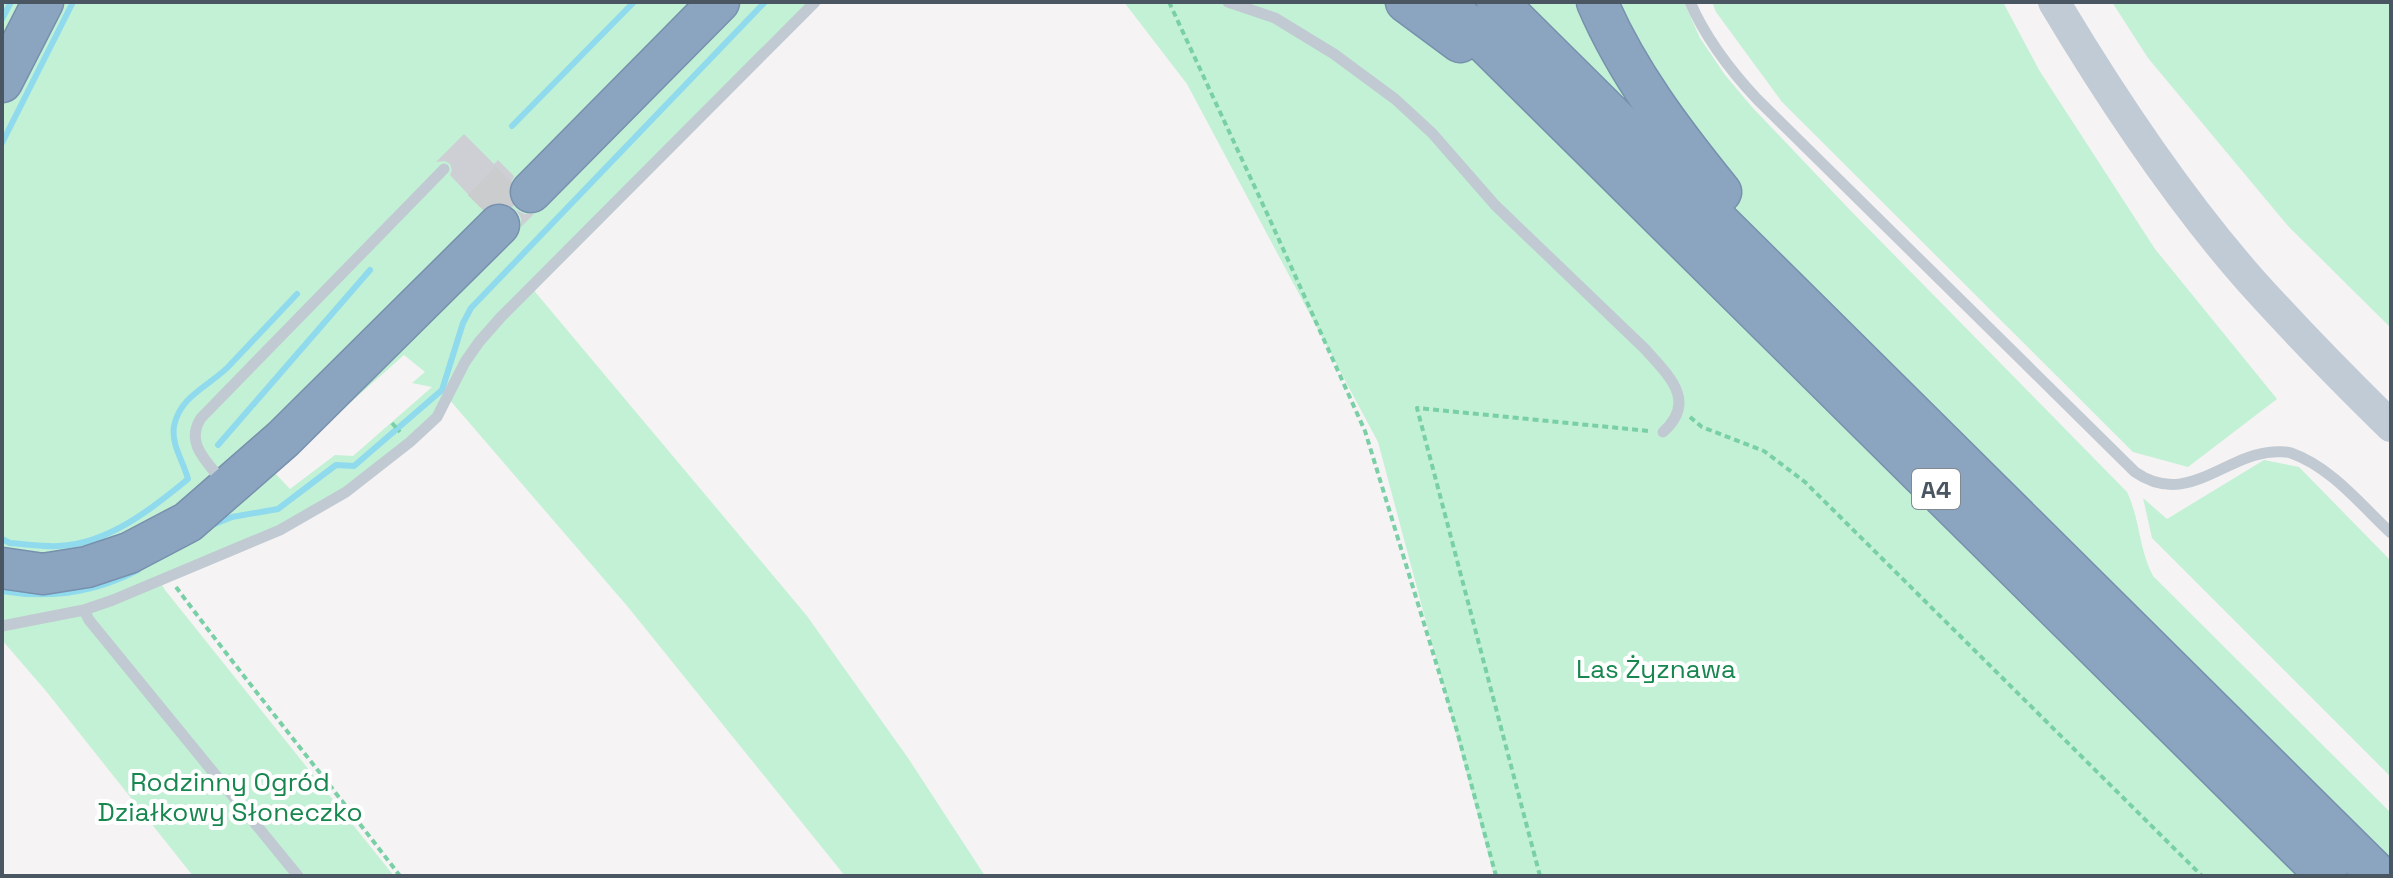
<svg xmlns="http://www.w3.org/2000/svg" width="2393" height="878" viewBox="0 0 2393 878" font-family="'Space Grotesk',sans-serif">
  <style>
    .green { fill: #c3f1d5; fill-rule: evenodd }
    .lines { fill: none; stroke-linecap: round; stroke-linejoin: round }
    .stream { stroke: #90daee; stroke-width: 6 }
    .building { fill: #cdcfd5 }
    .motorway-tunnel { stroke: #caccce; stroke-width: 40; stroke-dasharray: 40 20; stroke-linecap: butt }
    .motorway-casing { stroke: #7690ad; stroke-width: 43 }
    .path { stroke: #7ad0a6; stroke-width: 4; stroke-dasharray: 6 4; stroke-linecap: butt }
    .service { stroke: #c1cad2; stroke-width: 11 }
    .secondary { stroke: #c1cbd6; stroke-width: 32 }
    .motorway { stroke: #8ba5c1; stroke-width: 40 }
    .labels { text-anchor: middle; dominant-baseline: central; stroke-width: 8; stroke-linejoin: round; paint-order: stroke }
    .shield { fill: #fff; stroke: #808990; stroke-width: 2 }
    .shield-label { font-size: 24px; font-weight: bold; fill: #4a5661 }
    .park-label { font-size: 26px; fill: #17864f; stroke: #fff }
  </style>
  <rect width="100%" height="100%" fill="#f5f3f3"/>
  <path class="green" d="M 2,2 L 815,2 L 531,287 L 807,616 L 908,758 L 985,876 L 845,876 L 628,607 L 448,398 L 437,417 L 346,492 L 280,530 L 159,580 L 165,590 L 394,876 L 193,876 L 46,691 L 2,640 ZM 404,355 L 425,372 L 412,383 L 432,387 L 353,456 L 335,455 L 290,489 L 273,471 Z
    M 1124,2 L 1684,2 L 1700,38 L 1725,75 L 1752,107 L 1849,209 L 2127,492 C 2140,519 2139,550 2153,576 L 2391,813 L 2391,876 L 1494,876 L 1378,442 L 1187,84 Z
    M 1712,2 L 2003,2 L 2039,70 L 2155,249 L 2277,399 L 2188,467 L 2133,452 L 1782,102 L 1716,12 Z
    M 2112,2 L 2391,2 L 2391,328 L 2288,226 L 2148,58 Z
    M 2264,460 L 2299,467 L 2391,561 L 2391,777 L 2152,538 L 2143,498 L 2167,519 Z"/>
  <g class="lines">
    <path class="stream" d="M 2,19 L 11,2
      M 512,126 L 634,2
      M 2,143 L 73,2
      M 218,445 L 370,270
      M 212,525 L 232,517 L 278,509 L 336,465 L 354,466 L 442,390 L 463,323 L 471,308 L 765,2
      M 2,539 L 10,543 C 26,544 43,547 59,546 C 108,544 153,508 188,479 C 183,460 171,445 174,426 C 180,396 209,386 228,367 C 251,343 274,318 297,294
      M 2,591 C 49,599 96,592 138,570"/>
  </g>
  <path class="building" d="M 464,134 L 494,164 L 498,160 L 514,176 L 509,187 L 509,199 L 515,209 L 524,214 L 534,214 L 521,227 L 521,218 L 515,208 L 504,203 L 494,203 L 482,209 L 450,175 L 452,170 L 450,164 L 445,161 L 436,162 Z"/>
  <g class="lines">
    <path class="motorway-tunnel" d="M 482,209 L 514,176"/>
    <defs>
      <path id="motorway" d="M 1406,2 L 1460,42
        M 1444,2 L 2327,876
        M 1497,2 L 2379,876
        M 1597,2 C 1627,72 1673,133 1721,192
        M 2,82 L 43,2
        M 531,192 L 719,2
        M 2,568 L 43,574 L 87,567 L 129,553 L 188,522 L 283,439 L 499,225"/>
    </defs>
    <use href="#motorway" class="motorway-casing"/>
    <path class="path" d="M 1169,2 L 1271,222 L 1365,431 L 1457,731 L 1496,876
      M 1690,417 L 1702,427 L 1764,451 L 1805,482 L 2202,876
      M 392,423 L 400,432
      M 176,587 C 249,685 326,779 400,876
      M 1540,876 L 1417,408 L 1649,431"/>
    <path class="service" d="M 1228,2 L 1275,18 L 1334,54 L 1395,99 L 1432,133 L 1495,205 L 1645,349 C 1668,375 1698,401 1663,432
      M 1690,2 C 1706,39 1729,69 1757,99 L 2135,472 C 2187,508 2224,455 2273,452 C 2280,452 2285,451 2291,453 C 2331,467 2361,505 2391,533
      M 218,476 C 203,458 186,441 201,418 L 444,169
      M 84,610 L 89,620 L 298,876
      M 2,626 L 84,610 L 113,600 L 280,530 L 346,492 L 410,442 L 437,417 L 465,362 L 479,342 L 501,317 L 815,2"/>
    <path class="secondary" d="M 2054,2 C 2112,99 2176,196 2251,281 C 2296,331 2343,379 2391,426"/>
    <use href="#motorway" class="motorway"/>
  </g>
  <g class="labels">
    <rect class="shield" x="1912" y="469" width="48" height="40" rx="6"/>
    <g class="shield-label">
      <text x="1936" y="489">A4</text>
    </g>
    <g class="park-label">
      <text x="1656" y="669">Las Żyznawa</text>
      <text x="230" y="782">Rodzinny Ogród<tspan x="230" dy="30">Działkowy Słoneczko</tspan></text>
    </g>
  </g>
  <rect width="2393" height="878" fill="none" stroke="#4a5661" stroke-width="8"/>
</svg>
